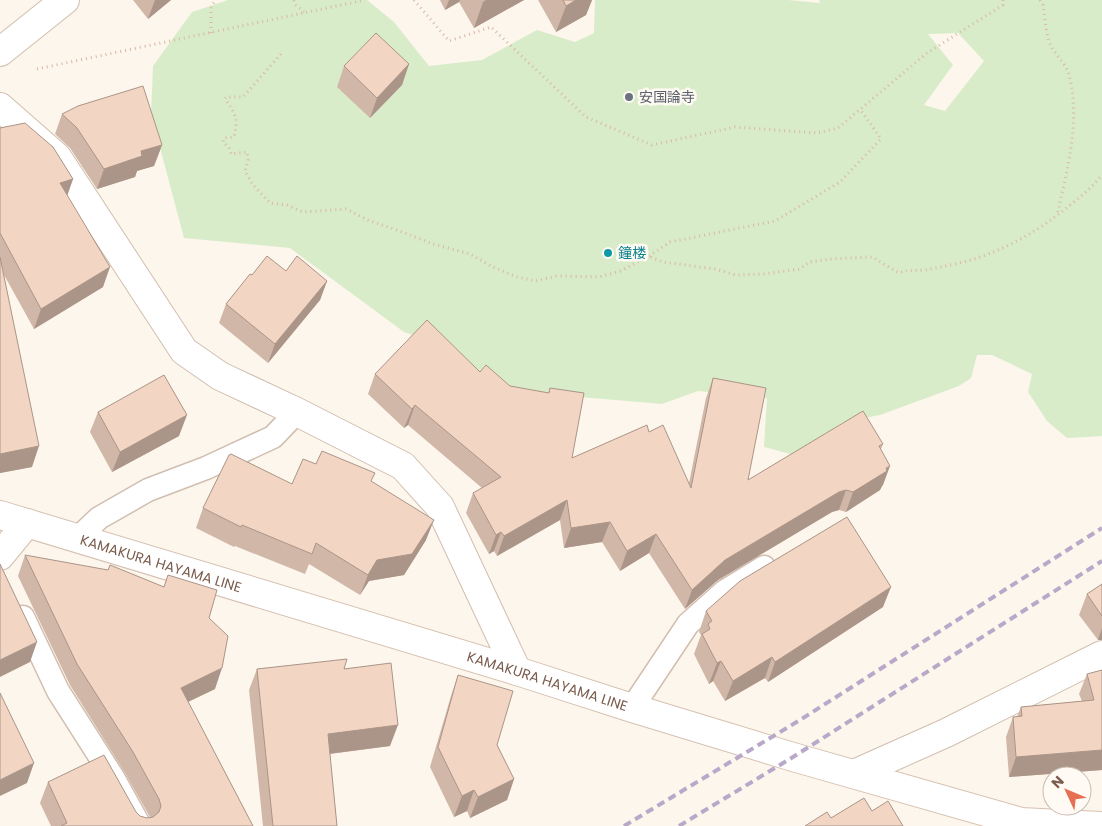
<svg xmlns="http://www.w3.org/2000/svg" width="1102" height="826" viewBox="0 0 1102 826" font-family="Poppins,'Noto Sans JP',sans-serif">
  <style>
    .green { fill: #d8ecc9; fill-rule: evenodd }
    .lines { fill: none; stroke-linecap: round; stroke-linejoin: round }
    .lane-casing { stroke: #d1beb0; stroke-width: 25 }
    .street-casing { stroke: #d1beb0; stroke-width: 30 }
    .secondary-casing { stroke: #d6c0b0; stroke-width: 30 }
    .path { stroke: #d9b8a5; stroke-width: 3; stroke-dasharray: 1 4; stroke-linecap: butt }
    .lane { stroke: #fff; stroke-width: 22 }
    .street { stroke: #fff; stroke-width: 28 }
    .secondary { stroke: #fff; stroke-width: 28 }
    .rail { stroke: #b9a8c9; stroke-width: 4; stroke-dasharray: 8 5; stroke-linecap: butt }
    .wall { fill: #d1b7a8 }
    .shaded-wall { fill: #aa9588 }
    .building { fill: #f3d5c3; stroke: #aa9588 }
    .worship-dot { fill: #6b7280; stroke: #fffaf3; stroke-width: 2 }
    .culture-dot { fill: #0f9aa8; stroke: #fffaf3; stroke-width: 2 }
    .labels { text-anchor: middle; dominant-baseline: central; stroke-width: 5; stroke-linejoin: round; paint-order: stroke }
    .worship-label { font-size: 14px; fill: #5b616d; stroke: #fffaf3; text-anchor: start }
    .culture-label { font-size: 14px; fill: #0d838f; stroke: #fffaf3; text-anchor: start }
    .street-label { font-size: 14px; fill: #7a5c4d; stroke: #fffaf3 }
  </style>
  <rect width="100%" height="100%" fill="#fdf6ec"/>
  <path class="green" d="M 228,0 L 367,0 L 394,22 L 429,66 L 482,60 L 537,30 L 575,42 L 594,33 L 595,0 L 788,0 L 820,3 L 819,0 L 1102,0 L 1102,436 L 1067,438 L 1047,421 L 1028,392 L 1032,374 L 992,355 L 977,355 L 971,378 L 959,386 L 880,415 L 843,422 L 798,456 L 764,447 L 767,398 L 698,391 L 662,404 L 580,397 L 526,396 L 487,378 L 446,347 L 404,332 L 290,248 L 184,238 L 151,114 L 153,66 L 192,12 ZM 958,33 L 984,61 L 945,111 L 924,105 L 953,65 L 928,34 Z"/>
  <g class="lines">
    <defs>
      <path id="lane" d="M 78,538 L 99,518 L 148,490 L 206,468 L 273,437 L 297,412
        M 23,617 L 58,691 L 114,779 L 140,826
        M 632,708 L 688,624 L 725,591 L 764,567"/>
      <path id="street" d="M 0,52 L 65,0
        M 0,107 L 57,157 L 184,351 L 220,376 L 297,412 L 403,466 L 440,507 L 517,671
        M 0,556 L 27,523
        M 854,774 L 946,733 L 1102,655"/>
      <g id="secondary">
        <path id="s1" d="M 0,515 L 517,671 L 632,708 L 793,757 L 1021,822 L 1100,826"/>
      </g>
    </defs>
    <use href="#lane" class="lane-casing"/>
    <use href="#street" class="street-casing"/>
    <use href="#secondary" class="secondary-casing"/>
    <path class="path" d="M 294,0 L 296,5 L 304,12
      M 414,0 L 449,41 L 491,27 L 586,117 L 652,145 L 735,127 L 817,133 L 838,128 L 927,53 L 1003,5 L 1003,0
      M 1040,0 L 1043,5 C 1045,16 1046,37 1051,46 C 1056,56 1067,65 1069,75 C 1081,120 1067,172 1057,215
      M 211,33 L 211,8 L 215,0
      M 281,54 L 243,97 L 226,97 L 225,99 C 236,114 238,119 234,137 L 224,138 L 223,142 L 229,148 L 231,154 L 247,152 L 248,160 L 245,171 L 253,185 L 270,203 L 287,205 L 303,212 L 346,209 L 370,221 L 397,230 L 433,244 L 470,254 L 493,267 L 517,277 L 535,281 L 557,276 L 599,277 L 621,271 L 648,256 L 663,262 L 715,269 L 736,275 L 764,274 L 800,269 L 809,262 L 832,259 L 872,257 L 899,273 C 910,269 914,271 925,270 C 935,268 945,266 955,264 C 1000,254 1040,231 1075,201 C 1085,193 1095,185 1102,174
      M 37,69 L 365,0
      M 649,256 L 670,242 L 775,221 L 840,182 L 881,139 L 860,109"/>
    <use href="#lane" class="lane"/>
    <use href="#street" class="street"/>
    <use href="#secondary" class="secondary"/>
    <path class="rail" d="M 624,826 L 800,720 L 1102,528
      M 679,826 L 793,757 L 1102,561"/>
  </g>
  <path class="wall" d="M 133,0 L 171,0 L 148,19 Z
    M 440,0 L 524,0 L 474,28 L 459,2 L 445,10 Z
    M 538,0 L 592,0 L 586,15 L 556,32 Z
    M 409,64 L 402,85 L 370,118 L 337,87 L 344,66 Z
    M 62,114 L 162,145 L 154,166 L 137,171 L 135,177 L 97,189 L 70,148 L 55,134 Z
    M 0,128 L 73,179 L 67,195 L 103,287 L 34,329 L 3,273 L 32,467 L 0,473 Z
    M 286,271 L 327,281 L 320,300 L 268,363 L 219,323 L 226,304 L 252,275 Z
    M 480,372 L 510,386 L 548,393 L 550,388 L 572,458 L 649,432 L 689,483 L 706,398 L 713,378 L 748,480 L 883,444 L 881,449 L 883,485 L 882,486 L 880,490 L 846,512 L 839,510 L 832,512 L 718,580 L 685,609 L 649,553 L 620,571 L 602,542 L 564,548 L 560,520 L 497,556 L 494,551 L 489,554 L 466,513 L 473,493 L 482,488 L 408,425 L 404,428 L 368,394 L 375,374 Z
    M 98,412 L 179,436 L 112,472 L 90,432 Z
    M 316,464 L 426,540 L 404,575 L 369,581 L 360,595 L 309,564 L 305,574 L 235,546 L 234,547 L 196,528 L 203,508 L 292,484 Z
    M 25,555 L 164,587 L 168,575 L 209,618 L 215,689 L 188,702 L 253,826 L 51,826 L 40,803 L 48,782 L 136,812 L 140,816 L 147,818 L 150,817 L 125,773 L 70,685 L 18,576 Z
    M 1102,584 L 1102,640 L 1098,640 L 1079,615 L 1087,594 Z
    M 883,607 L 768,682 L 765,678 L 725,701 L 713,681 L 709,684 L 694,654 L 701,635 L 699,632 L 706,611 Z
    M 257,669 L 344,669 L 390,746 L 330,754 L 337,826 L 263,826 L 249,690 Z
    M 1102,670 L 1102,770 L 1009,777 L 1006,737 L 1013,717 L 1017,717 L 1021,707 L 1082,701 L 1079,694 L 1087,674 Z
    M 458,675 L 497,745 L 514,779 L 507,800 L 470,818 L 467,811 L 454,817 L 430,767 L 451,696 Z"/>
  <path class="shaded-wall" d="M 155,0 L 171,0 L 148,19 Z
    M 449,0 L 460,0 L 459,2 L 445,10 Z
    M 486,0 L 524,0 L 474,28 L 483,2 Z
    M 576,0 L 592,0 L 586,15 L 556,32 L 566,6 Z
    M 409,64 L 402,85 L 370,118 L 377,98 Z
    M 162,145 L 154,166 L 137,171 L 135,177 L 97,189 L 104,169 L 141,151 Z
    M 73,179 L 66,199 L 60,183 Z
    M 110,267 L 103,287 L 34,329 L 41,309 Z
    M 327,281 L 320,300 L 268,363 L 275,344 Z
    M 415,405 L 408,425 L 404,428 L 412,409 Z
    M 187,415 L 179,436 L 112,472 L 120,452 Z
    M 39,446 L 32,467 L 0,473 L 0,454 Z
    M 890,466 L 883,485 L 882,486 L 880,490 L 846,512 L 853,492 Z
    M 846,490 L 839,510 L 832,512 L 718,580 L 685,609 L 692,590 L 725,560 L 839,492 Z
    M 567,500 L 560,520 L 497,556 L 504,536 Z
    M 434,520 L 426,540 L 404,575 L 369,581 L 360,595 L 368,575 L 377,560 Z
    M 610,522 L 602,542 L 564,548 L 571,528 Z
    M 501,532 L 494,551 L 489,554 L 496,535 Z
    M 656,534 L 649,553 L 620,571 L 627,551 Z
    M 891,587 L 883,607 L 768,682 L 775,662 Z
    M 1102,628 L 1102,640 L 1098,640 Z
    M 37,642 L 30,662 L 0,677 L 0,660 Z
    M 772,657 L 765,678 L 725,701 L 733,681 Z
    M 721,661 L 713,681 L 709,684 L 717,663 Z
    M 222,668 L 215,689 L 173,709 L 181,688 Z
    M 398,725 L 390,746 L 320,755 L 328,734 Z
    M 1102,750 L 1102,770 L 1009,777 L 1016,757 Z
    M 34,763 L 27,783 L 0,796 L 0,780 Z
    M 514,779 L 507,800 L 470,818 L 478,797 Z
    M 474,790 L 467,811 L 454,817 L 462,796 Z"/>
  <path class="building" d="M 563,0 L 576,0 L 566,6 Z
    M 376,33 L 409,64 L 377,98 L 344,66 Z
    M 143,86 L 162,145 L 141,151 L 142,156 L 104,169 L 77,128 L 62,114 L 78,106 Z
    M 25,123 L 53,147 L 73,179 L 60,183 L 110,267 L 41,309 L 0,233 L 0,128 Z
    M 267,256 L 286,271 L 297,256 L 327,281 L 275,344 L 226,304 L 250,274 L 252,275 Z
    M 0,257 L 39,446 L 0,454 Z
    M 427,320 L 480,372 L 486,365 L 510,386 L 549,393 L 550,388 L 584,393 L 572,458 L 647,425 L 649,432 L 663,425 L 691,488 L 713,378 L 766,388 L 748,480 L 863,411 L 883,444 L 879,446 L 890,466 L 886,468 L 887,471 L 853,492 L 846,490 L 839,492 L 725,560 L 692,590 L 656,534 L 627,551 L 610,522 L 571,528 L 567,500 L 504,536 L 501,532 L 496,535 L 473,493 L 501,477 L 415,405 L 412,409 L 375,374 Z
    M 164,375 L 187,415 L 120,452 L 98,412 Z
    M 322,451 L 375,473 L 371,481 L 434,520 L 412,554 L 377,560 L 368,575 L 316,543 L 312,554 L 242,525 L 241,527 L 203,508 L 229,455 L 231,454 L 292,484 L 303,459 L 316,464 Z
    M 847,517 L 891,587 L 775,662 L 772,657 L 733,681 L 721,661 L 717,663 L 702,634 L 710,629 L 708,624 L 712,621 L 706,611 L 740,581 Z
    M 25,555 L 108,570 L 110,565 L 164,587 L 168,575 L 217,590 L 209,618 L 228,636 L 222,668 L 181,688 L 253,826 L 61,826 L 67,823 L 48,782 L 104,755 L 136,812 L 140,816 L 147,818 L 153,817 L 159,812 L 161,806 L 159,799 L 133,752 L 77,664 Z
    M 0,564 L 37,642 L 0,660 Z
    M 1102,584 L 1102,616 L 1087,594 Z
    M 347,659 L 344,669 L 391,663 L 398,725 L 328,734 L 337,826 L 273,826 L 257,669 Z
    M 1102,670 L 1102,750 L 1016,757 L 1013,717 L 1022,716 L 1021,707 L 1094,700 L 1087,674 Z
    M 458,675 L 513,691 L 497,745 L 514,779 L 478,797 L 474,790 L 462,796 L 438,747 Z
    M 0,693 L 34,763 L 0,780 Z
    M 864,798 L 872,811 L 888,801 L 903,826 L 805,826 L 827,812 L 831,818 Z"/>
  <circle class="worship-dot" cx="629" cy="97" r="5"/>
  <circle class="culture-dot" cx="608" cy="253" r="5"/>
  <g class="labels">
    <g class="worship-label">
      <text x="639" y="97">安国論寺</text>
    </g>
    <g class="culture-label">
      <text x="618" y="253">鐘楼</text>
    </g>
    <g class="street-label">
      <text stroke="none"><textPath href="#s1" startOffset="168">KAMAKURA HAYAMA LINE</textPath></text>
      <text stroke="none"><textPath href="#s1" startOffset="572">KAMAKURA HAYAMA LINE</textPath></text>
    </g>
  </g>
  <g transform="translate(1067 791) rotate(314)"><circle r="24" fill="#fffaf3" stroke="#cabbb1"/>
  <path d="M0-4L9 19L0 12L-9 19Z" fill="#e76f51"/>
  <text y="-8" font-size="14" font-weight="bold" text-anchor="middle" fill="#7a5c4d">N</text>
  </g>
</svg>
